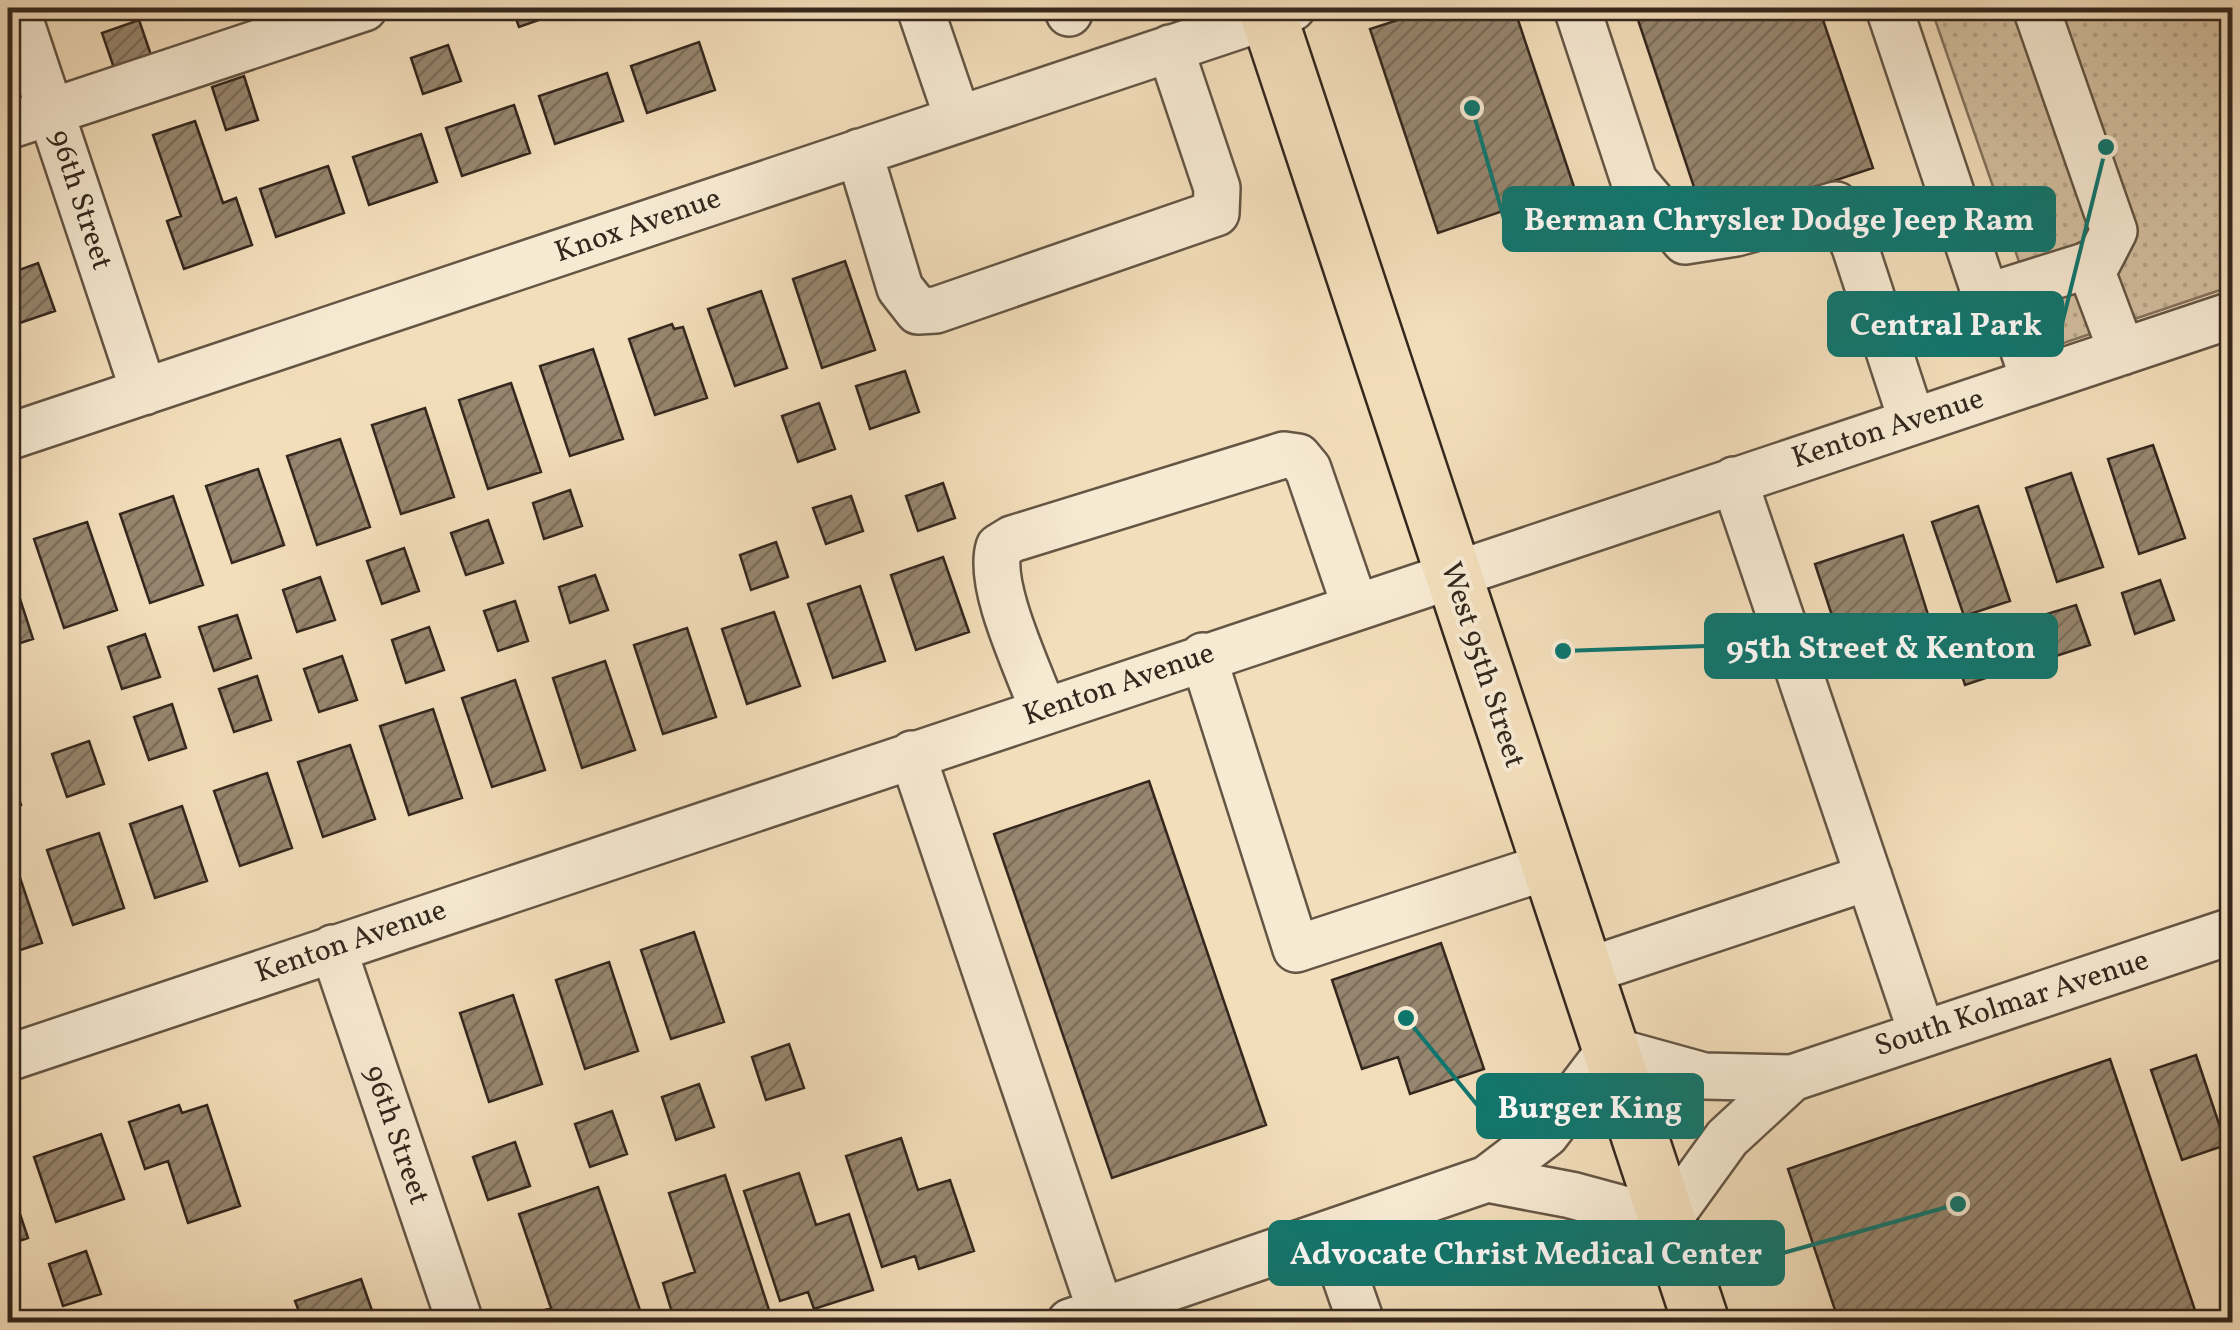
<svg xmlns="http://www.w3.org/2000/svg" width="2240" height="1330" viewBox="0 0 2240 1330" font-family="Vollkorn,serif">
  <style>
    .park { fill: url(#park-dots); stroke: #84735e; stroke-width: 2.5 }
    .building { fill: url(#building-hatch); stroke: #34271d; stroke-width: 2.5 }
    .lines { fill: none; stroke-linecap: round; stroke-linejoin: round }
    .minor-casing { stroke: #645544; stroke-width: 50 }
    .major-casing { stroke: #34271d; stroke-width: 60 }
    .minor { stroke: #f7ead3; stroke-width: 45 }
    .major { stroke: #f3debb; stroke-width: 55 }
    .labels { text-anchor: middle; dominant-baseline: central; stroke-width: 8; stroke-linejoin: round; paint-order: stroke }
    .street-label { font-size: 30px; fill: #34271d; stroke: #f7ead3 }
    .leader { fill: none; stroke: #0f766e; stroke-width: 4 }
    .callout-dot { fill: #0f766e; stroke: #f7ead3; stroke-width: 4 }
    .callout { fill: #0f766e; stroke: #0f766e; stroke-width: 4 }
    .callout-label { font-size: 32px; text-anchor: middle; font-weight: bold; fill: #fff }
  </style>
  <defs>
    <pattern id="park-dots" width="8" height="8" patternUnits="userSpaceOnUse" patternTransform="scale(2.5)"><rect width="8" height="8" fill="#d3bfa0"/><path d="M2 2h.1M6 6h.1" fill="none" stroke="#b6a489" stroke-width="1.8" stroke-linecap="round"/></pattern>
    <pattern id="building-hatch" width="6" height="6" patternUnits="userSpaceOnUse" patternTransform="scale(2.5)"><rect width="6" height="6" fill="#97866f"/><path d="M-1 1l2-2M0 6l6-6M5 7l2-2" fill="none" stroke="#7c6e5b"/></pattern>
  </defs>
  <rect width="100%" height="100%" fill="#f3debb"/>
  <filter id="stains"><feTurbulence type="fractalNoise" baseFrequency=".002" numOctaves="4"/><feColorMatrix values="0 0 0 0 .2 0 0 0 0 .09 0 0 0 0 .02 0 0 0 .5 -.17"/></filter>
  <radialGradient id="worn" r=".72"><stop offset=".6" stop-color="#630" stop-opacity="0"/><stop offset="1" stop-color="#630" stop-opacity=".3"/></radialGradient>
  <path class="park" d="M 1931,8 L 2232,8 L 2232,286 L 2049,348 Z"/>
  <path class="building" d="M 512,8 L 554,8 L 556,14 L 519,27 Z
    M 1435,8 L 1514,8 L 1574,187 L 1438,233 L 1370,29 Z
    M 1634,8 L 1819,8 L 1873,168 L 1706,223 Z
    M 139,20 L 151,55 L 114,68 L 102,33 Z
    M 699,42 L 715,90 L 647,113 L 631,66 Z
    M 448,45 L 461,81 L 423,94 L 411,58 Z
    M 607,73 L 623,121 L 555,144 L 539,96 Z
    M 244,76 L 258,120 L 226,130 L 212,87 Z
    M 514,105 L 530,153 L 462,176 L 446,128 Z
    M 195,121 L 223,203 L 236,198 L 252,245 L 184,269 L 167,221 L 181,216 L 153,135 Z
    M 421,134 L 437,182 L 369,205 L 353,157 Z
    M 328,166 L 344,213 L 276,237 L 260,189 Z
    M 845,261 L 875,350 L 822,368 L 793,279 Z
    M 38,263 L 55,311 L 8,327 L 8,274 Z
    M 761,291 L 787,368 L 735,386 L 708,309 Z
    M 672,324 L 674,329 L 683,327 L 707,398 L 655,415 L 629,339 Z
    M 593,349 L 623,439 L 570,456 L 540,366 Z
    M 905,371 L 919,412 L 870,429 L 856,386 Z
    M 511,383 L 541,472 L 488,489 L 459,400 Z
    M 819,403 L 835,449 L 798,462 L 782,416 Z
    M 425,408 L 454,497 L 401,514 L 372,425 Z
    M 340,439 L 370,527 L 317,545 L 287,456 Z
    M 2153,445 L 2185,538 L 2139,554 L 2108,459 Z
    M 258,469 L 284,545 L 232,563 L 206,486 Z
    M 2071,473 L 2103,567 L 2057,582 L 2026,488 Z
    M 943,483 L 955,518 L 918,531 L 906,496 Z
    M 570,490 L 582,526 L 544,539 L 533,503 Z
    M 173,496 L 203,585 L 150,603 L 120,514 Z
    M 851,496 L 863,531 L 826,544 L 813,508 Z
    M 1978,506 L 2010,601 L 1964,616 L 1932,522 Z
    M 488,520 L 503,563 L 466,575 L 451,533 Z
    M 87,522 L 117,610 L 64,628 L 34,539 Z
    M 1903,535 L 1929,618 L 1842,646 L 1815,564 Z
    M 776,542 L 788,577 L 751,590 L 740,555 Z
    M 404,548 L 419,591 L 382,604 L 367,561 Z
    M 943,557 L 969,632 L 916,650 L 891,575 Z
    M 8,562 L 33,639 L 8,647 Z
    M 595,575 L 608,610 L 570,623 L 559,587 Z
    M 320,577 L 335,620 L 297,632 L 283,590 Z
    M 2160,580 L 2174,620 L 2135,634 L 2122,593 Z
    M 860,586 L 885,661 L 833,678 L 808,604 Z
    M 515,601 L 528,641 L 498,651 L 484,611 Z
    M 2076,605 L 2090,645 L 2050,658 L 2037,617 Z
    M 774,612 L 800,686 L 747,704 L 722,629 Z
    M 237,615 L 251,658 L 214,671 L 199,627 Z
    M 429,627 L 444,670 L 406,683 L 392,640 Z
    M 687,628 L 716,717 L 663,734 L 634,645 Z
    M 1991,632 L 2004,672 L 1965,685 L 1952,645 Z
    M 145,634 L 160,677 L 122,689 L 108,647 Z
    M 342,656 L 357,700 L 319,712 L 304,669 Z
    M 605,661 L 635,750 L 582,768 L 553,678 Z
    M 257,676 L 271,720 L 234,732 L 219,689 Z
    M 515,680 L 545,770 L 492,787 L 462,698 Z
    M 172,704 L 186,748 L 149,760 L 134,717 Z
    M 433,709 L 462,798 L 409,815 L 380,726 Z
    M 89,741 L 104,784 L 67,797 L 52,754 Z
    M 350,745 L 375,819 L 323,837 L 298,762 Z
    M 8,765 L 21,805 L 8,809 Z
    M 267,773 L 292,848 L 240,866 L 214,791 Z
    M 1149,781 L 1266,1125 L 1112,1178 L 994,834 Z
    M 182,806 L 207,881 L 155,898 L 130,824 Z
    M 99,833 L 124,908 L 73,925 L 47,850 Z
    M 12,854 L 42,943 L 8,954 L 8,856 Z
    M 694,932 L 724,1022 L 671,1039 L 641,950 Z
    M 1441,943 L 1484,1069 L 1410,1094 L 1398,1057 L 1362,1069 L 1332,980 Z
    M 609,962 L 638,1051 L 585,1069 L 556,980 Z
    M 513,995 L 542,1084 L 489,1102 L 460,1013 Z
    M 789,1044 L 804,1088 L 766,1100 L 752,1057 Z
    M 2196,1055 L 2226,1145 L 2182,1160 L 2151,1070 Z
    M 2110,1059 L 2199,1322 L 1839,1322 L 1788,1169 Z
    M 699,1084 L 714,1127 L 676,1140 L 662,1097 Z
    M 179,1105 L 182,1113 L 207,1105 L 240,1206 L 188,1223 L 168,1161 L 145,1169 L 129,1122 Z
    M 612,1111 L 627,1154 L 590,1167 L 575,1124 Z
    M 101,1134 L 124,1199 L 56,1222 L 34,1157 Z
    M 901,1138 L 918,1190 L 950,1180 L 974,1251 L 919,1269 L 915,1256 L 882,1267 L 846,1156 Z
    M 515,1142 L 530,1186 L 488,1200 L 473,1157 Z
    M 799,1173 L 816,1225 L 849,1214 L 873,1290 L 814,1309 L 808,1292 L 780,1301 L 744,1191 Z
    M 725,1175 L 770,1313 L 742,1322 L 675,1322 L 663,1283 L 695,1272 L 669,1193 Z
    M 8,1178 L 28,1238 L 8,1245 Z
    M 598,1187 L 644,1322 L 546,1322 L 542,1311 L 551,1308 L 519,1214 Z
    M 86,1251 L 101,1294 L 63,1306 L 49,1264 Z
    M 361,1279 L 376,1322 L 303,1322 L 295,1301 Z"/>
  <g class="lines">
    <defs>
      <path id="minor" d="M 16,8 L 144,392
        M 920,8 L 958,119
        M 1067,8 L 1069,13
        M 1577,8 L 1634,181 L 1685,241 L 1736,233 L 1836,205 L 1855,247 L 1912,421
        M 1889,8 L 1986,297 L 2098,262 L 2114,231 L 2036,8
        M 8,126 L 364,8
        M 859,152 L 900,288 L 918,311 L 936,310 L 1216,213 L 1217,188 L 1170,48
        M 2089,264 L 2122,352
        M 2004,291 L 2034,381
        M 8,437 L 1292,8
        M 1734,480 L 1922,1034
        M 1203,656 L 1296,949 L 1549,866
        M 1043,710 C 1029,670 987,586 999,547 L 1012,539 L 1284,455 L 1298,457 L 1308,469 L 1355,606
        M 912,754 L 1101,1312
        M 333,948 L 460,1322
        M 1584,972 L 1869,877
        M 8,1058 L 2232,315
        M 1487,1179 L 1571,1195 L 1667,1221 L 1727,1138 L 1792,1078
        M 1331,1236 L 1361,1322
        M 1070,1322 L 1487,1179 L 1546,1134 L 1610,1050 L 1704,1076 L 1792,1078 L 2232,931"/>
      <path id="major" d="M 1266,8 L 1701,1322"/>
    </defs>
    <use href="#minor" class="minor-casing"/>
    <use href="#major" class="major-casing"/>
    <use href="#minor" class="minor"/>
    <use href="#major" class="major"/>
  </g>
  <g class="labels">
    <g class="street-label">
      <text transform="translate(80 200) rotate(72)">96th Street</text>
      <text transform="translate(638 226) rotate(-19)">Knox Avenue</text>
      <text transform="translate(1888 429) rotate(-18)">Kenton Avenue</text>
      <text transform="translate(1482 665) rotate(72)">West 95th Street</text>
      <text transform="translate(1119 685) rotate(-19)">Kenton Avenue</text>
      <text transform="translate(351 942) rotate(-19)">Kenton Avenue</text>
      <text transform="translate(2012 1004) rotate(-18)">South Kolmar Avenue</text>
      <text transform="translate(396 1135) rotate(71)">96th Street</text>
    </g>
  </g>
  <path class="leader" d="M1472 108L1504 219M2106 147L2062 324M1563 651L1706 646M1406 1018L1478 1106M1958 1204L1783 1253"/>
  <g class="callout-dot">
    <circle cx="1472" cy="108" r="10"/>
    <circle cx="2106" cy="147" r="10"/>
    <circle cx="1563" cy="651" r="10"/>
    <circle cx="1406" cy="1018" r="10"/>
    <circle cx="1958" cy="1204" r="10"/>
  </g>
  <g class="callout">
    <rect x="1504" y="188" width="550" height="62" rx="10"/>
    <rect x="1829" y="293" width="233" height="62" rx="10"/>
    <rect x="1706" y="615" width="350" height="62" rx="10"/>
    <rect x="1478" y="1075" width="224" height="62" rx="10"/>
    <rect x="1270" y="1222" width="513" height="62" rx="10"/>
  </g>
  <g class="callout-label">
    <text x="1779" y="230">Berman Chrysler Dodge Jeep Ram</text>
    <text x="1946" y="335">Central Park</text>
    <text x="1881" y="658">95th Street &amp; Kenton</text>
    <text x="1590" y="1118">Burger King</text>
    <text x="1526" y="1264">Advocate Christ Medical Center</text>
  </g>
  <rect width="2240" height="1330" fill="none" stroke="#f3debb" stroke-width="40"/>
  <rect x="10" y="10" width="2220" height="1310" fill="none" stroke="#34271d" stroke-width="5"/>
  <rect x="20" y="20" width="2200" height="1290" fill="none" stroke="#34271d" stroke-width="2.5"/>
  <rect width="100%" height="100%" filter="url(#stains)"/>
  <rect width="100%" height="100%" fill="url(#worn)"/>
</svg>
